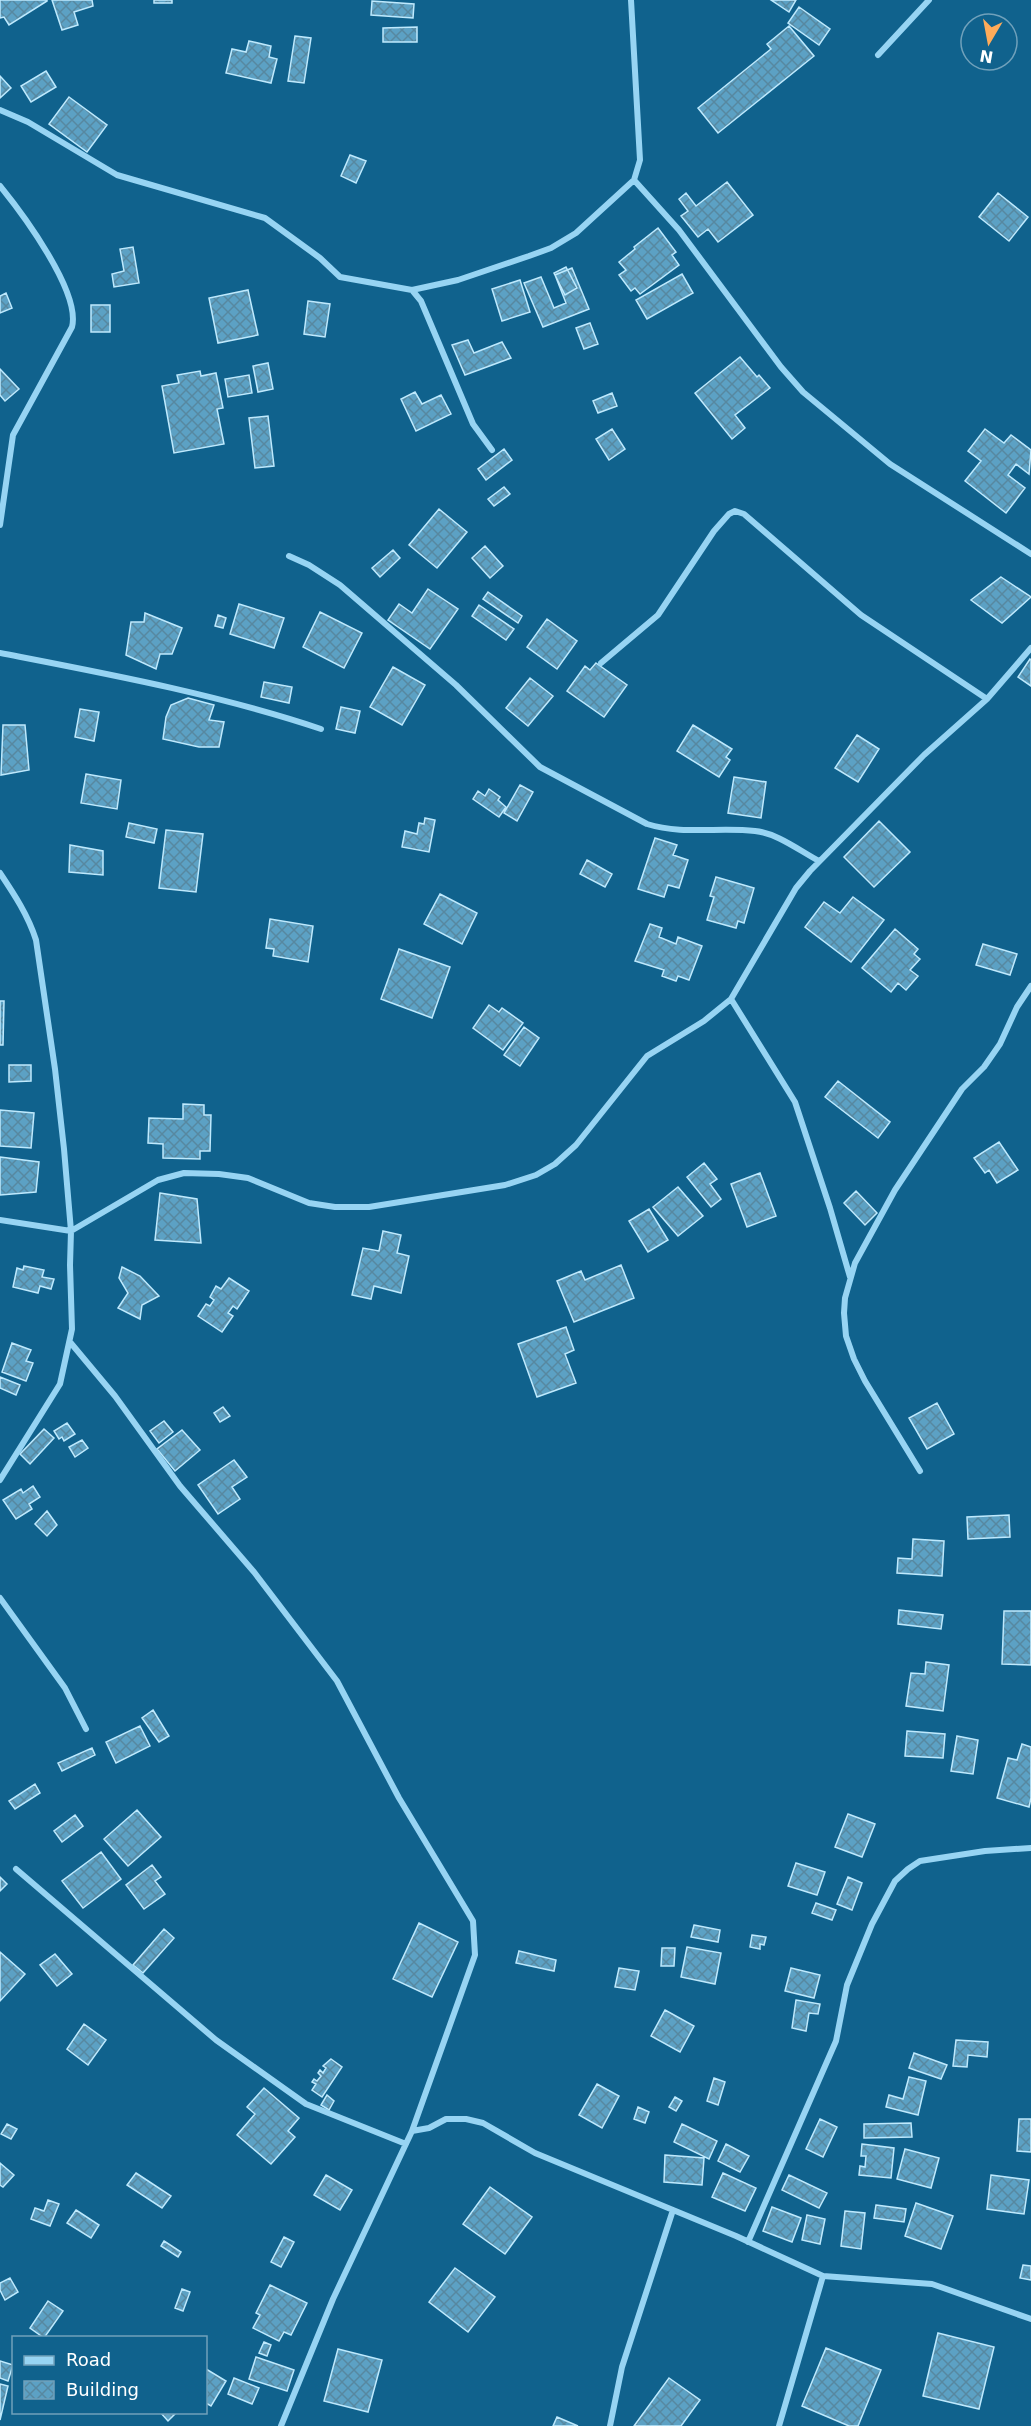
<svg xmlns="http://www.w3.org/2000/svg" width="1031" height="2426" viewBox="0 0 1031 2426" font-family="'DejaVu Sans',sans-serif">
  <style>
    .building { fill: url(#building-cross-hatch); stroke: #bee9fd; stroke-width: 1.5 }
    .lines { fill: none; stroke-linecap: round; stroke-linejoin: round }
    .minor { stroke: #97d4f3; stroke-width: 6 }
  </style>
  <defs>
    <pattern id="building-cross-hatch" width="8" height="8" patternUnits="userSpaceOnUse" patternTransform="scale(1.5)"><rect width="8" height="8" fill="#5ca1c4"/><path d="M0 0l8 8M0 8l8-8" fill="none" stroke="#5788a0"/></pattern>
  </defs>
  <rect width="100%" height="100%" fill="#10628d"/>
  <path class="building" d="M 0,0 L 47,0 L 47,1 L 9,25 L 4,17 L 0,18 Z
    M 52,0 L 92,0 L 93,6 L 74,12 L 78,25 L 62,30 Z
    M 154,0 L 172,0 L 172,3 L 154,3 Z
    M 771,0 L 796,0 L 789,12 Z
    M 372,1 L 414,4 L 413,18 L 371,15 Z
    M 799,7 L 830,29 L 819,45 L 788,23 Z
    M 789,26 L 814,56 L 718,133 L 698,108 L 771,49 L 767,44 Z
    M 417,27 L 417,42 L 383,42 L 383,28 Z
    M 295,36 L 311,38 L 304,83 L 288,81 Z
    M 249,41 L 271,46 L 269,57 L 277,59 L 271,83 L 226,73 L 232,49 L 246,52 Z
    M 46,71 L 56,87 L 31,102 L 21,86 Z
    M 0,76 L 11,88 L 0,98 Z
    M 69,97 L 107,125 L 87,152 L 49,124 Z
    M 350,155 L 366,161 L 356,183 L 341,176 Z
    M 727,182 L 753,215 L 718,242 L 708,229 L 698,237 L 681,216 L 688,211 L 679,199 L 686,193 L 696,206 Z
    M 998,193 L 1028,217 L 1009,241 L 979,217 Z
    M 658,228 L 676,252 L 672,255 L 679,265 L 640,294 L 635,288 L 631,291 L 619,275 L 626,270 L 619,262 L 635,249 L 634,247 Z
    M 133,247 L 139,283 L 114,287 L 112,274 L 124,271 L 120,249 Z
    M 566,267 L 577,288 L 565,295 L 554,273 Z
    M 572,268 L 589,309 L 543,327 L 524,283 L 541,277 L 554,308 L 566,303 L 555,275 Z
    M 682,274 L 693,293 L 647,319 L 636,300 Z
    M 520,280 L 530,312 L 502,321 L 492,289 Z
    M 248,290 L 258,335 L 218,343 L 209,298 Z
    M 6,293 L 12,308 L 0,313 L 0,296 Z
    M 308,301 L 330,304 L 325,337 L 304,334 Z
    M 91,305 L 110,305 L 110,332 L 91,332 Z
    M 590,323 L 598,344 L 584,349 L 576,328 Z
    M 468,340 L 474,353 L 502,342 L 511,358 L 465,375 L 452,345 Z
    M 740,357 L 757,377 L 759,375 L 770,388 L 735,415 L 745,428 L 732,439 L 695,393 Z
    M 268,363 L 273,389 L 258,392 L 253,366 Z
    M 0,369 L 19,389 L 5,401 L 0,395 Z
    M 200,371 L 201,376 L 216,373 L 223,408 L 217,409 L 224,444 L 174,453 L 162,386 L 179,383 L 177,375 Z
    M 249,375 L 252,393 L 228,397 L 225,379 Z
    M 415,392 L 422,404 L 441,395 L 451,414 L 416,431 L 401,399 Z
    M 612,393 L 617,406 L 598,413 L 593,401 Z
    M 268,416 L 274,466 L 255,468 L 249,418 Z
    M 612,429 L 625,449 L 609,460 L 596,439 Z
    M 985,429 L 1004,443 L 1011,435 L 1031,450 L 1029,474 L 1016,464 L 1008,475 L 1025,488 L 1006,513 L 965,481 L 981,461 L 968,451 Z
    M 504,449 L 512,460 L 486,480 L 478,469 Z
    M 504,487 L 510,494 L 494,506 L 488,499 Z
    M 439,509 L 467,532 L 437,568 L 409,545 Z
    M 485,546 L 503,566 L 490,578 L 472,558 Z
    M 393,550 L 400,558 L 380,577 L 372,568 Z
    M 1001,577 L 1031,597 L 1002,623 L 971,600 Z
    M 428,589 L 458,609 L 430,649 L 388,620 L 399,604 L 412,613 Z
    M 488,592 L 522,616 L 518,623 L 483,599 Z
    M 239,604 L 284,618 L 274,648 L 230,634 Z
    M 479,605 L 514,629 L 506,640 L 472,616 Z
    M 320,612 L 362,633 L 344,668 L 303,647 Z
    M 145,613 L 182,628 L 172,654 L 160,654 L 156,669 L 126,655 L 131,622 L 144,622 Z
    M 218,615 L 226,618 L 223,628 L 215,626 Z
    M 547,619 L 577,641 L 557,669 L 527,647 Z
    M 1030,659 L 1031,660 L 1031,686 L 1018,677 Z
    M 596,663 L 627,685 L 604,717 L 567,691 L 585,666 L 590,670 Z
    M 393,667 L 425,685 L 402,725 L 370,707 Z
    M 530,678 L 553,696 L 528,726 L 506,708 Z
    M 264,682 L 292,687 L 289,703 L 261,697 Z
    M 188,698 L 214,705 L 209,720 L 224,722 L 219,747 L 199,747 L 163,739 L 166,717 L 171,705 Z
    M 341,707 L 360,711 L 355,733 L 336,729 Z
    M 80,709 L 99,712 L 94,741 L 75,737 Z
    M 3,725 L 25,725 L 29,770 L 1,775 Z
    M 693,725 L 732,749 L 726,757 L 730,760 L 719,777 L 677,751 Z
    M 857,735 L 879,749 L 858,782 L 835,768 Z
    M 86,774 L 121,780 L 117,809 L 81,803 Z
    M 734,777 L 766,782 L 761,818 L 728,813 Z
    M 520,785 L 533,792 L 517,821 L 504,813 Z
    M 489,789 L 500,797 L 498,800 L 506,807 L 499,817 L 473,799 L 478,791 L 485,796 Z
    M 425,818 L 435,820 L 429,852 L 402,847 L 405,831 L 417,834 L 419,823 L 424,824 Z
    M 879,821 L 910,852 L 874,887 L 844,857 Z
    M 129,823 L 157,829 L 154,843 L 126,837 Z
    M 166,830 L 203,834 L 196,892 L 159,888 Z
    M 655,838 L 677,845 L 673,855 L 688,860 L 679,888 L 668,885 L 664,897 L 638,889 Z
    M 70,845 L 103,851 L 103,875 L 69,872 Z
    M 587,860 L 612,874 L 605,887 L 580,874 Z
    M 716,877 L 754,888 L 744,923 L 738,921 L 736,928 L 707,920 L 714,897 L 710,896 Z
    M 440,894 L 477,913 L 462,944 L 424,924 Z
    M 853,897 L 884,920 L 851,962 L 805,927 L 824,902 L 840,913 Z
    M 270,919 L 313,926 L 308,962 L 273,956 L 274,949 L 266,948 Z
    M 650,924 L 662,928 L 659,937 L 676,944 L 678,937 L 702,946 L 689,980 L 678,976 L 676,981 L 662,976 L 664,970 L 635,961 Z
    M 895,929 L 918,949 L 914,954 L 920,959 L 910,970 L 918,976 L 906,990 L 898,983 L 891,992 L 862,968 Z
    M 983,944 L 1017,954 L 1010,975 L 976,965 Z
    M 399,949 L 450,967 L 432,1018 L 381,999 Z
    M 0,1001 L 4,1001 L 3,1045 L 0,1045 Z
    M 489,1005 L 499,1012 L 502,1008 L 523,1023 L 503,1050 L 473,1028 Z
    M 524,1027 L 539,1038 L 520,1066 L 504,1055 Z
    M 9,1065 L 31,1065 L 31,1081 L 9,1082 Z
    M 838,1081 L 890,1122 L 878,1138 L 825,1097 Z
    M 183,1104 L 204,1105 L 204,1115 L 211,1115 L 210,1151 L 200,1151 L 200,1159 L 163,1158 L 163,1144 L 148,1143 L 149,1118 L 183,1119 Z
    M 0,1110 L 34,1113 L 31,1148 L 0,1146 Z
    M 999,1142 L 1018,1170 L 997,1183 L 989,1170 L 985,1173 L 974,1158 Z
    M 0,1157 L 39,1162 L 36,1192 L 0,1195 Z
    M 704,1163 L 717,1179 L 710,1184 L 721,1199 L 711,1207 L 687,1177 Z
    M 760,1173 L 776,1216 L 747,1227 L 731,1184 Z
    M 678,1187 L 703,1216 L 678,1236 L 653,1207 Z
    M 856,1191 L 877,1213 L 865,1225 L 844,1203 Z
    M 160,1193 L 197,1199 L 201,1243 L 155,1240 Z
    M 649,1209 L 668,1240 L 648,1252 L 629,1221 Z
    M 383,1231 L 401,1235 L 397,1253 L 409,1256 L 401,1293 L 374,1286 L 371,1299 L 352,1295 L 363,1248 L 379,1251 Z
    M 621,1265 L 634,1298 L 574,1322 L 557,1281 L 581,1271 L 585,1280 Z
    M 24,1266 L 44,1270 L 42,1277 L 54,1279 L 51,1289 L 40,1286 L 38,1293 L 13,1287 L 17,1268 L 23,1270 Z
    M 122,1267 L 140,1276 L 159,1296 L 142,1305 L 140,1319 L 118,1308 L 128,1293 L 119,1278 Z
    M 229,1278 L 249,1291 L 237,1309 L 233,1306 L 228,1313 L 233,1316 L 222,1332 L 198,1316 L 206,1304 L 210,1306 L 214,1300 L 210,1297 L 216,1286 L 221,1289 Z
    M 566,1327 L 574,1350 L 565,1354 L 576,1383 L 537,1397 L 518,1344 Z
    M 12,1343 L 31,1350 L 26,1361 L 33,1363 L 26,1381 L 2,1372 Z
    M 0,1377 L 20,1385 L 16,1395 L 0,1388 Z
    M 937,1403 L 954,1434 L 927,1449 L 909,1418 Z
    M 223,1407 L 230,1416 L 220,1422 L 214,1413 Z
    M 164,1421 L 173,1432 L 159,1443 L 150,1431 Z
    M 67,1423 L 75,1434 L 64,1441 L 62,1437 L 59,1439 L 54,1431 Z
    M 44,1429 L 54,1438 L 30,1464 L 20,1454 Z
    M 182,1430 L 200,1450 L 175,1471 L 157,1449 Z
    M 82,1440 L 88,1448 L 75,1457 L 69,1447 Z
    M 234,1460 L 247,1477 L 232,1487 L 240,1499 L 218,1514 L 198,1485 Z
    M 33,1486 L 40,1497 L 29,1504 L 32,1509 L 16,1519 L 3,1500 L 21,1489 L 23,1493 Z
    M 47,1511 L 57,1525 L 47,1536 L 35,1524 Z
    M 1009,1515 L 1010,1537 L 968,1539 L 967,1517 Z
    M 913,1539 L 944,1541 L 942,1576 L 897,1573 L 898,1558 L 912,1559 Z
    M 899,1610 L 943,1615 L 941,1629 L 898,1624 Z
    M 1004,1611 L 1031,1611 L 1031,1665 L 1002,1664 Z
    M 926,1662 L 949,1665 L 943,1711 L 906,1706 L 911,1673 L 925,1674 Z
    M 153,1710 L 169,1736 L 159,1742 L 142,1718 Z
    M 140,1726 L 150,1746 L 116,1763 L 106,1742 Z
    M 907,1731 L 945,1734 L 943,1758 L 905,1756 Z
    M 957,1736 L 978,1740 L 973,1774 L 951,1771 Z
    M 1022,1744 L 1031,1747 L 1031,1798 L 1029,1807 L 997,1798 L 1008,1758 L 1017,1760 Z
    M 92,1748 L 95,1755 L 62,1771 L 58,1763 Z
    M 35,1784 L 40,1793 L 15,1809 L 9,1801 Z
    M 137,1810 L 161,1837 L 128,1866 L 104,1839 Z
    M 848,1814 L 875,1824 L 862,1857 L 835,1847 Z
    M 75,1815 L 83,1826 L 62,1842 L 54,1831 Z
    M 101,1852 L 121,1879 L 83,1908 L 62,1881 Z
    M 796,1863 L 825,1872 L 817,1895 L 788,1886 Z
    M 152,1865 L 161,1877 L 155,1881 L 165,1894 L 144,1909 L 126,1885 Z
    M 0,1877 L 7,1884 L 0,1891 Z
    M 848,1877 L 862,1883 L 852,1910 L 837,1904 Z
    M 816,1903 L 836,1910 L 832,1920 L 812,1913 Z
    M 419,1923 L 458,1942 L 432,1997 L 393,1979 Z
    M 694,1925 L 720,1930 L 718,1942 L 691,1937 Z
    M 164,1929 L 174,1938 L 143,1973 L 133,1965 Z
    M 752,1935 L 766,1937 L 764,1945 L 760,1944 L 760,1949 L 750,1947 Z
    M 687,1947 L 721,1953 L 715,1984 L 681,1977 Z
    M 662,1948 L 675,1948 L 674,1966 L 661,1966 Z
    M 519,1951 L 556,1960 L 554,1971 L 516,1963 Z
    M 0,1952 L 25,1974 L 0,2001 Z
    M 55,1954 L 72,1974 L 57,1986 L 40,1965 Z
    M 619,1968 L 639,1971 L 635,1990 L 615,1987 Z
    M 791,1968 L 820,1975 L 814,1998 L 785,1991 Z
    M 796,2000 L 820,2004 L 818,2014 L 809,2013 L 806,2031 L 792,2028 Z
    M 665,2010 L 694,2026 L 680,2052 L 651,2036 Z
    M 84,2024 L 106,2040 L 88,2065 L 67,2049 Z
    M 956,2040 L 988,2042 L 987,2057 L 968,2055 L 967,2067 L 953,2066 Z
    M 914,2053 L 947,2065 L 941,2079 L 909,2068 Z
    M 331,2059 L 342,2067 L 322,2097 L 312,2090 L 316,2084 L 312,2082 L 314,2079 L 317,2081 L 321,2076 L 318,2073 L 320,2070 L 323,2073 L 326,2068 L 323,2066 Z
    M 909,2077 L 926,2081 L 918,2115 L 886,2107 L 889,2095 L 903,2099 Z
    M 714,2078 L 725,2082 L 718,2105 L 707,2101 Z
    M 597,2084 L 619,2096 L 602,2128 L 579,2115 Z
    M 264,2088 L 299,2118 L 288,2131 L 295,2137 L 271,2164 L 237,2135 L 255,2114 L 247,2107 Z
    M 327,2095 L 334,2101 L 329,2110 L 321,2105 Z
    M 675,2097 L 682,2101 L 676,2111 L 669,2107 Z
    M 638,2107 L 649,2112 L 645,2123 L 634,2119 Z
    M 820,2119 L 837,2127 L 823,2157 L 806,2149 Z
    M 1019,2119 L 1031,2119 L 1031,2152 L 1017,2151 Z
    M 911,2123 L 912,2137 L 864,2138 L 864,2124 Z
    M 7,2124 L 17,2129 L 11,2139 L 1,2134 Z
    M 682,2124 L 717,2141 L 709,2159 L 674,2142 Z
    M 726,2144 L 749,2156 L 740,2172 L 718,2161 Z
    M 862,2144 L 894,2148 L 891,2178 L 859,2175 L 860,2166 L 865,2167 L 866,2156 L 861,2156 Z
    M 905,2149 L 939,2158 L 931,2188 L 897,2179 Z
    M 665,2155 L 704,2158 L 702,2185 L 664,2182 Z
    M 0,2163 L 14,2175 L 3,2187 L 0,2185 Z
    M 136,2173 L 171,2196 L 162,2208 L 127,2185 Z
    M 723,2173 L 756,2188 L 745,2211 L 712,2197 Z
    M 326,2175 L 352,2190 L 340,2210 L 314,2195 Z
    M 789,2175 L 827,2193 L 819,2208 L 782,2190 Z
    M 991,2175 L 1029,2180 L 1024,2214 L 987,2209 Z
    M 490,2187 L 532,2217 L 505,2254 L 463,2224 Z
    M 48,2200 L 59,2204 L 50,2226 L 31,2219 L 35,2208 L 44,2211 Z
    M 916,2203 L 953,2216 L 941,2249 L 905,2236 Z
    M 876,2205 L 906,2209 L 904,2222 L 874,2218 Z
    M 772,2207 L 801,2218 L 792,2242 L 763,2231 Z
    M 76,2210 L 99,2225 L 91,2238 L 67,2223 Z
    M 845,2211 L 865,2213 L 861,2249 L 841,2246 Z
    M 807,2215 L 825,2219 L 820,2244 L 802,2240 Z
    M 284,2237 L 294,2242 L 281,2267 L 271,2262 Z
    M 164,2241 L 181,2252 L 178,2257 L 161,2246 Z
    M 1023,2265 L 1031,2266 L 1031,2280 L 1020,2278 Z
    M 455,2268 L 495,2297 L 468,2332 L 429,2302 Z
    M 10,2278 L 18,2292 L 5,2300 L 0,2290 L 0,2283 Z
    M 270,2285 L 307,2303 L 291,2335 L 284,2332 L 279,2341 L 253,2328 L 260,2315 L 256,2313 Z
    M 182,2289 L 190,2292 L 183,2311 L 175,2308 Z
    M 48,2301 L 63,2311 L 44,2338 L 30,2328 Z
    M 938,2333 L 994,2347 L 979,2409 L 923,2396 Z
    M 264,2342 L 271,2345 L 267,2356 L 259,2353 Z
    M 826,2348 L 881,2370 L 858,2426 L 849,2426 L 802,2406 Z
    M 338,2349 L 382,2360 L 368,2412 L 324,2401 Z
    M 256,2357 L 294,2370 L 287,2391 L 249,2379 Z
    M 0,2361 L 13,2365 L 8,2381 L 0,2378 Z
    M 206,2369 L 226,2381 L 211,2406 L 206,2403 Z
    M 234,2378 L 259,2388 L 252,2404 L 228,2394 Z
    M 669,2378 L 700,2400 L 681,2426 L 634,2426 Z
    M 0,2384 L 8,2386 L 0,2420 Z
    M 160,2412 L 177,2412 L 168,2421 Z
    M 557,2417 L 578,2426 L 553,2426 Z"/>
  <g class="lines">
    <path class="minor" d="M 878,55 L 929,0
      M 0,110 L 28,122 L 117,175 L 265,218 L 320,258 L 340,277 L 412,290 L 421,301 L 473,424 L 492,450
      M 634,180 L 679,230 L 781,367 L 803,392 L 890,464 L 1031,554
      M 0,186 C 22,213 81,292 72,327 L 13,435 L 0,525
      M 412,290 L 458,280 L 529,256 L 551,248 L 576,233 L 634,180 L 640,160 L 631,0
      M 289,556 L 309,565 L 340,585 L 456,685 L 540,767 L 647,824 C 682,835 719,827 755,831 C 777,833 800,851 819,861
      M 0,653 C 108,674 216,694 321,729
      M 601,663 L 658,615 L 714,531 L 729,514 L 735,511 L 744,514 L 861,615 L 987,699
      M 0,873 C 14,894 28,915 36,940 L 55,1069 L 64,1149 L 71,1231 L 70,1265 L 72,1329 L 60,1384 L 0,1480
      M 731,999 L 795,1102 L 830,1208 L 850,1277
      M 0,1220 L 71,1231 L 158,1180 L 184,1173 L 219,1174 L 248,1178 L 309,1203 L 335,1207 L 369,1207 L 505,1185 L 536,1175 L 555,1164 L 576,1145 L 647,1056 L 704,1021 L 731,999 L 796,888 L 810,871 L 924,755 L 987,699 L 1031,648
      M 70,1342 L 115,1396 L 180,1486 L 254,1572 L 337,1681 L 399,1798 L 473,1921 L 475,1955 L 412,2131
      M 920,1471 L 865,1381 L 854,1359 L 846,1336 L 844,1313 L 845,1298 L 855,1263 L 895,1190 L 962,1089 L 984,1067 L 1000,1044 L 1017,1007 L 1031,986
      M 0,1598 L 65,1688 L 86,1729
      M 16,1869 L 216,2040 L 306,2104 L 406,2144
      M 748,2242 L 836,2041 L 847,1985 L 872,1924 L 895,1881 L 908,1869 L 920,1861 L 985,1851 L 1031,1848
      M 281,2426 L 333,2299 L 412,2131 L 429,2128 L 446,2119 L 466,2119 L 483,2123 L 535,2153 L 736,2236 L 823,2276 L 932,2284 L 1031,2319
      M 610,2426 L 622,2367 L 673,2210
      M 779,2426 L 823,2276"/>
  </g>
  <rect x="12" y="2336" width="195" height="78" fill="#10628d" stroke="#70a1bb" stroke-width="1.5"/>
  <rect x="24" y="2356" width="30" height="9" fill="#97d4f3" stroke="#70a1bb" stroke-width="1.5"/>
  <text x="66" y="2366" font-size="18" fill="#ffffff">Road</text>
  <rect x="24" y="2381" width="30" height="18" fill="url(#building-cross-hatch)" stroke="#70a1bb" stroke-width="1.5"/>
  <text x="66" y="2396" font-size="18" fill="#ffffff">Building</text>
  <g transform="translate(989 42) rotate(190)"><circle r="28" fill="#10628d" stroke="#70a1bb" stroke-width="1.5"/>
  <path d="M0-4.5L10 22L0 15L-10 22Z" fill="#ffab59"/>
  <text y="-9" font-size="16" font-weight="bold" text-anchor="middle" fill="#ffffff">N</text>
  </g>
</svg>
